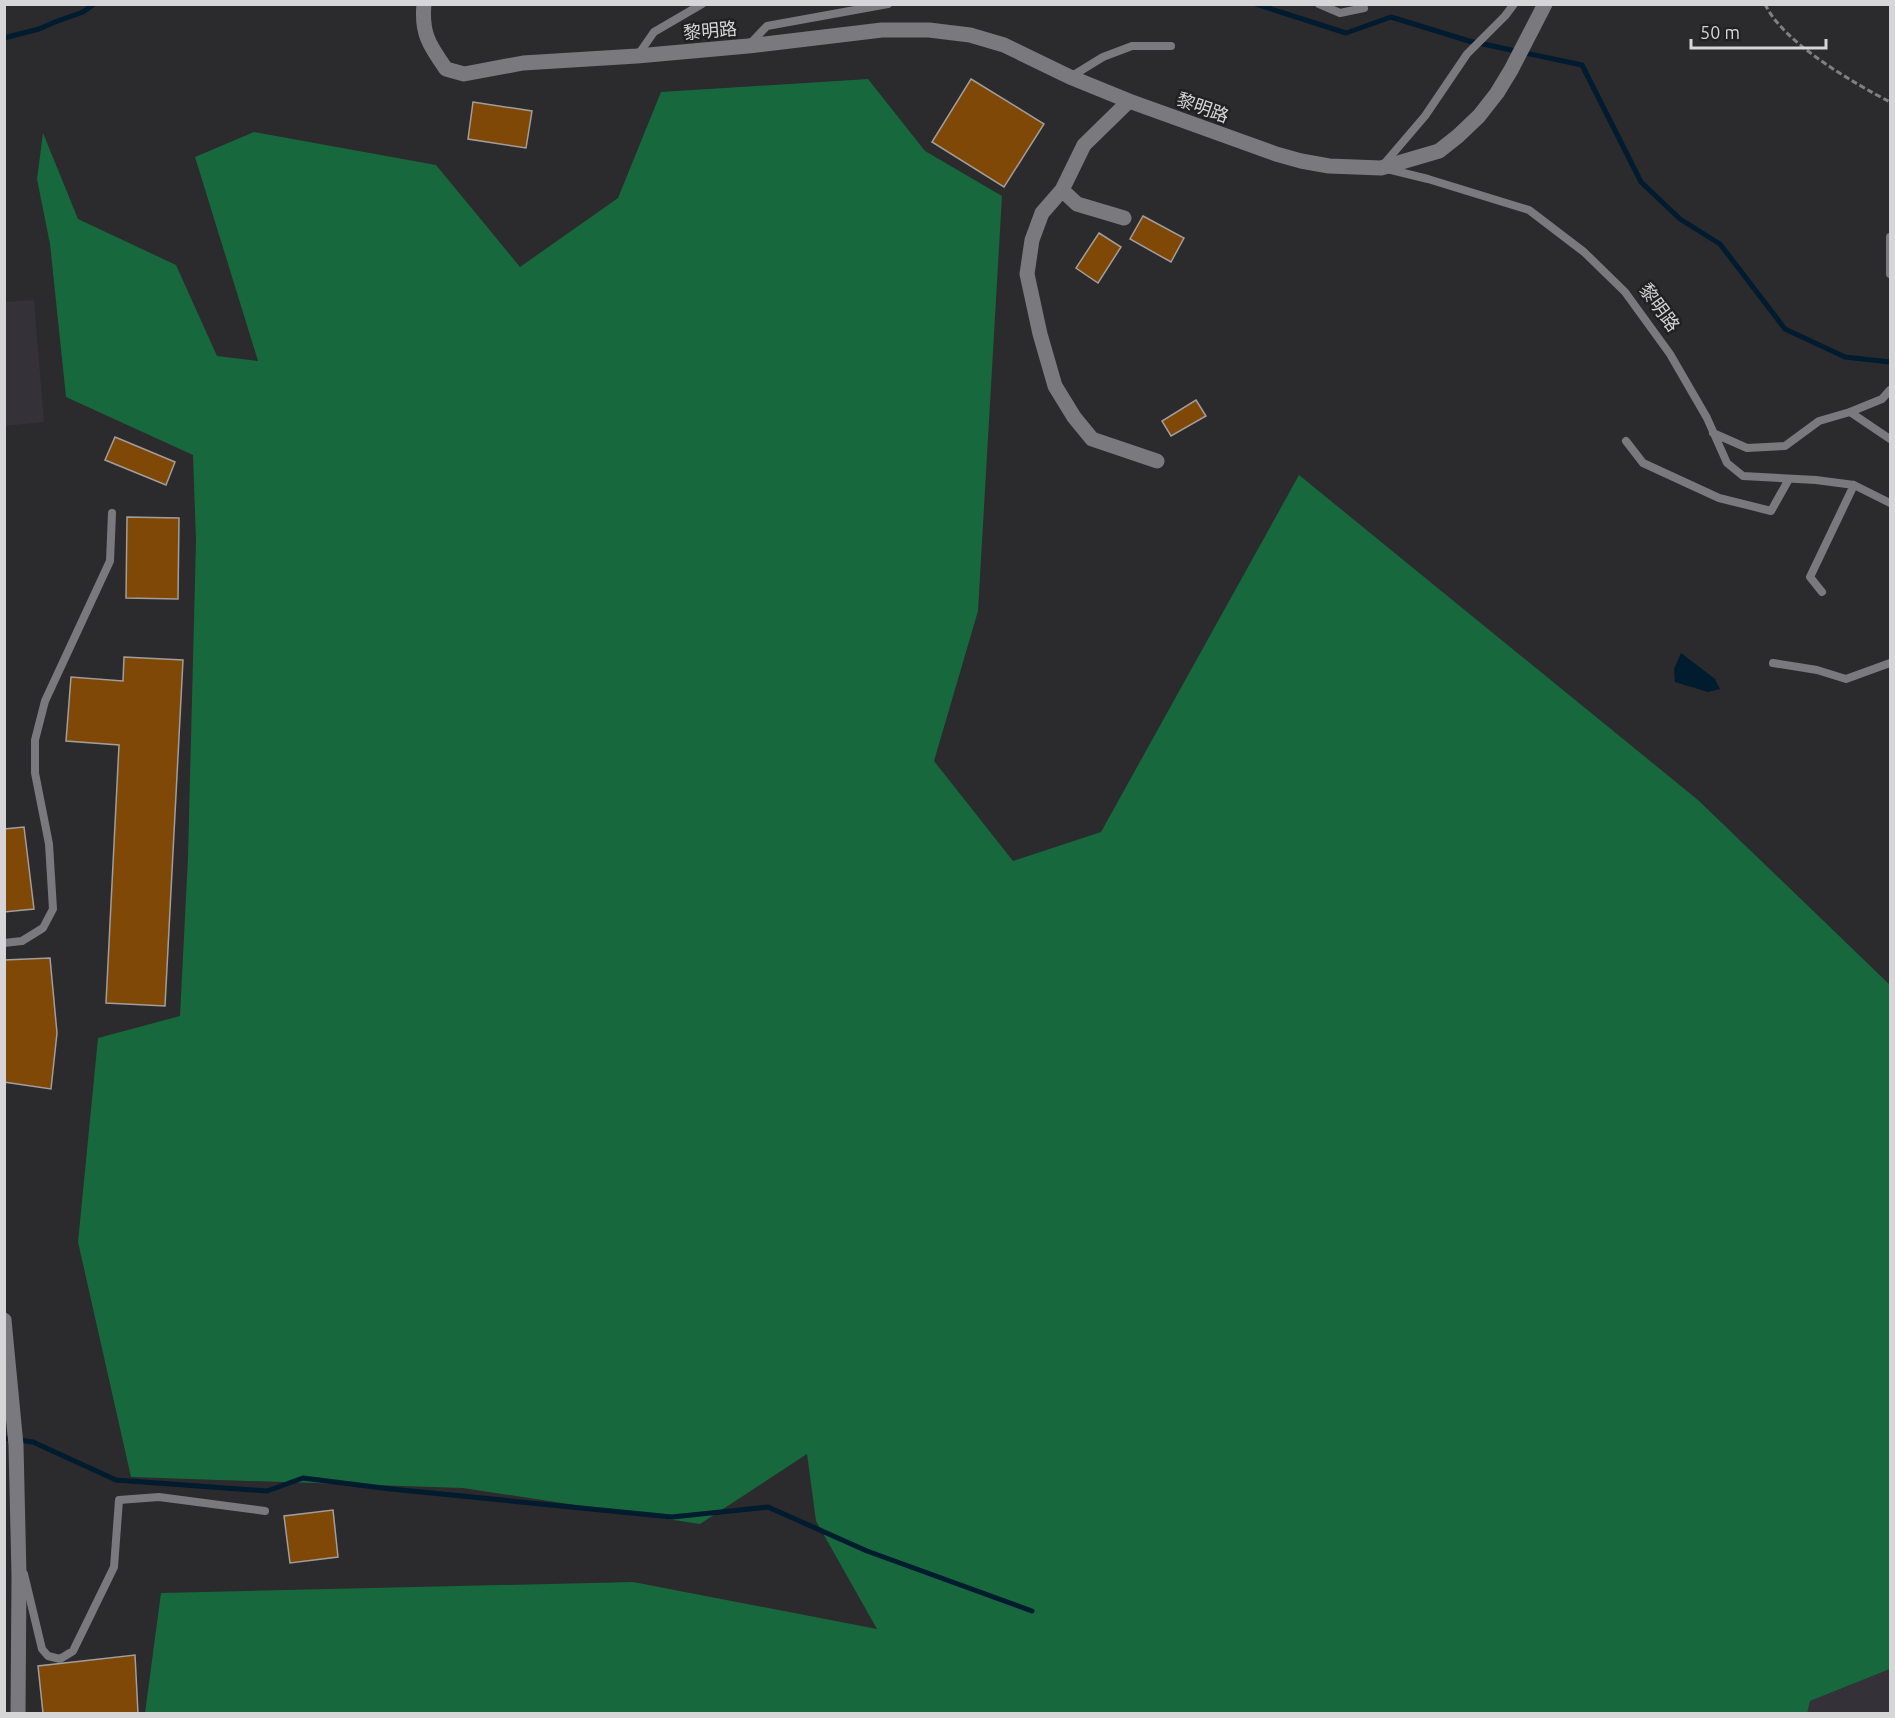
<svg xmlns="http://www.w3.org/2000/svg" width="1895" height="1718" viewBox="0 0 1895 1718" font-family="Ubuntu,'Noto Sans TC',sans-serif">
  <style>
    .built { fill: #343139 }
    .forest { fill: #17683d }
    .water { fill: #011b2f }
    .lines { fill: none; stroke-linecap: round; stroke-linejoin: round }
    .stream { stroke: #011b2f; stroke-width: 5 }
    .building { fill: #7f4807; stroke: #a19e9c; stroke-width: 1.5 }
    .path { stroke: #807f82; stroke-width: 3; stroke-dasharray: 6 3; stroke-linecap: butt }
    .service { stroke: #7a797d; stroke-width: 8 }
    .minor { stroke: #7a797d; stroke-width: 15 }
    .labels { text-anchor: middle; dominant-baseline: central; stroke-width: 5; stroke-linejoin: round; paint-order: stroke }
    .street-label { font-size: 18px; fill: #d6d5d7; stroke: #212023 }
  </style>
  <rect width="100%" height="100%" fill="#2b2a2d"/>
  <path class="built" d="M 34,300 L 44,422 L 5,426 L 5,302 Z
    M 1890,1669 L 1890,1713 L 1807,1714 L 1810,1701 Z"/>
  <path class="forest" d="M 868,79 L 925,151 L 1002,196 L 978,611 L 934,761 L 1013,861 L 1101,832 L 1299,475 L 1698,800 L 1890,985 L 1890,1669 L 1810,1701 L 1807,1714 L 145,1713 L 161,1593 L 633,1582 L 877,1629 L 816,1521 L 807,1454 L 700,1524 L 463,1488 L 131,1477 L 78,1242 L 98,1038 L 180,1016 L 188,857 L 196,541 L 193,455 L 66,397 L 50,244 L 37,179 L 43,133 L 78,219 L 176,265 L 217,356 L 258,361 L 195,157 L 254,132 L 436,165 L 520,267 L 618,198 L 661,92 Z"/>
  <path class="water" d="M 1681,653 L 1715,679 L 1720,689 L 1708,692 L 1675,682 L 1674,669 Z"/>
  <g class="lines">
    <path class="stream" d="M 1256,4 L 1346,33 L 1391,17 L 1469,41 L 1582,65 L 1641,182 L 1680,219 L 1720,244 L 1785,329 L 1845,357 L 1890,362
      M 4,38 L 39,29 L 55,22 L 83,12 L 94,4
      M 4,1438 L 33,1442 L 116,1480 L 267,1491 L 303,1478 L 391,1489 L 672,1517 L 768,1507 L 867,1551 L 1032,1611"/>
  </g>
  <path class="building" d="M 971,79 L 1044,124 L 1004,187 L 932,142 Z
    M 473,102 L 532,111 L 526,148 L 468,139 Z
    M 1143,216 L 1184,238 L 1171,262 L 1130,239 Z
    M 1099,233 L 1121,247 L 1098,283 L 1076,268 Z
    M 1196,400 L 1206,416 L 1171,436 L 1162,421 Z
    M 115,437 L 175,462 L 166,485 L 105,460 Z
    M 127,517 L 179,518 L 178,599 L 126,598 Z
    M 124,657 L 183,660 L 165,1006 L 106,1003 L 119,745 L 66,741 L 71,677 L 123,681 Z
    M 24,827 L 34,909 L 4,912 L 4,829 Z
    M 50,958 L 57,1033 L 51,1089 L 4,1082 L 4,960 Z
    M 333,1510 L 338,1557 L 290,1563 L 284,1516 Z
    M 135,1655 L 138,1713 L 43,1713 L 38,1666 Z"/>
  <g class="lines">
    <path class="path" d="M 1765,4 C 1783,43 1854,83 1890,102"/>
    <path class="service" d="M 1319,4 L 1340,13 L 1364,8
      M 749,45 L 767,26 L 888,4
      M 638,55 L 654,32 L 702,4
      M 1072,76 L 1103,57 L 1132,46 L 1171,46
      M 1384,164 L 1425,116 L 1467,54 L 1505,16 L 1514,4
      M 1387,169 L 1428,179 L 1529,210 L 1584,252 L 1625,292 L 1670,354 L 1707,418 L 1727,463 L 1743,476 L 1816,480 L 1854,485 L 1890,503
      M 1890,237 L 1890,274
      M 1850,412 L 1890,439
      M 1713,433 L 1747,448 L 1785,446 L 1819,421 L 1850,412 L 1882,399 L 1890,390
      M 1626,441 L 1643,463 L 1719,498 L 1771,511 L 1789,479
      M 1822,592 L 1810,577 L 1854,485
      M 1773,663 L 1817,670 L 1846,679 L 1890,663
      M 4,943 L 22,941 L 43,928 L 53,909 L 49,844 L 35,773 L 35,740 L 45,701 L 110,561 L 112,513
      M 24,1574 L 42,1649 L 48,1656 L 60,1659 L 73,1651 L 114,1567 L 119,1500 L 159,1497 L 265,1511"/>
    <path class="minor" d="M 424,4 C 421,34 430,46 446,69 L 464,74 L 523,63 L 637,56 L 748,46 L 882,30 L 929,30 L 970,35 L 1004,45 L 1070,77 L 1129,101 L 1276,154 L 1301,161 L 1329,166 L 1381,168 L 1439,151 L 1458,136 L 1479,116 L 1497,93 L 1511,70 L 1545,4
      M 1129,101 L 1084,145 L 1062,190 L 1042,213 L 1032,240 L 1027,274 L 1040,334 L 1055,386 L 1074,417 L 1092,439 L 1157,461
      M 1062,190 L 1077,204 L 1124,218
      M 4,1320 L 16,1445 L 19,1576 L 18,1714"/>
  </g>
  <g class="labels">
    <g class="street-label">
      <text transform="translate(710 30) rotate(-5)">黎明路</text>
      <text transform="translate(1203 107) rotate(20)">黎明路</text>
      <text transform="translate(1660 307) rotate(54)">黎明路</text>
    </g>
  </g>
  <rect width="1895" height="1718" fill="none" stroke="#d6d5d7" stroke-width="12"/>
  <path d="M1691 39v9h135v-9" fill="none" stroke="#d6d5d7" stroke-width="3"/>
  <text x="1700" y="39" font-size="18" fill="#d6d5d7" stroke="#212023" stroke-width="4.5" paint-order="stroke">50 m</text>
</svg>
